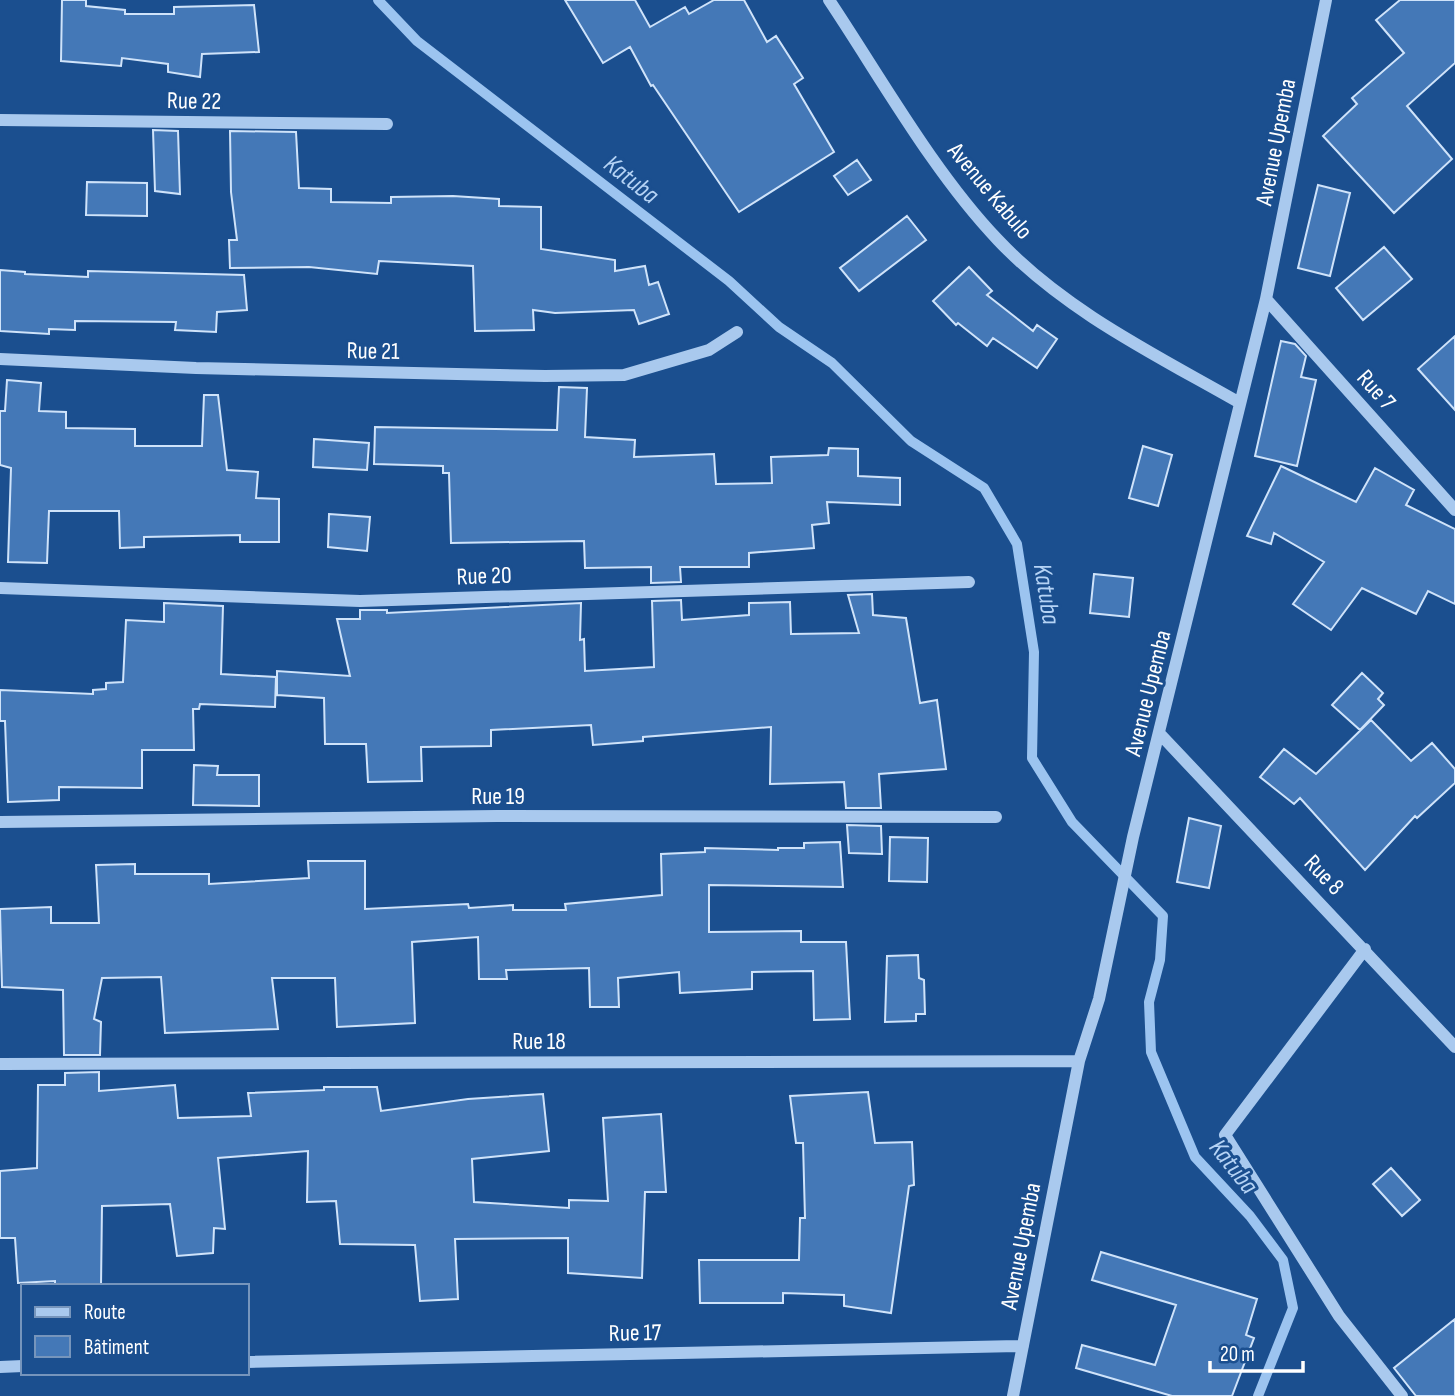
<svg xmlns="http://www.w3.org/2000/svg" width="1455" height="1396" viewBox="0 0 1455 1396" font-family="'Sofia Sans Condensed',sans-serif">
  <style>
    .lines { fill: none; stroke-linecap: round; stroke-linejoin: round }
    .stream { stroke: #9cc4f0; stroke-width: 10 }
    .building { fill: #4478b7; stroke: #cfe3fa; stroke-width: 2 }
    .minor { stroke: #a9c9ee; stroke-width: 12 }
    .labels { text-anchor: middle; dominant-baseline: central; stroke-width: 6; stroke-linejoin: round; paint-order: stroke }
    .street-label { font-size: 24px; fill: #fff; stroke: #1b4f8f }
    .water-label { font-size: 26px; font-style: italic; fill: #b5d3f5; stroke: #1b4f8f }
  </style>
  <rect width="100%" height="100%" fill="#1b4f8f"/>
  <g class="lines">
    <path class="stream" d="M 378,0 L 417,41 L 729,281 L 779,327 L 832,363 L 911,441 L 984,488 L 1017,544 L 1034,652 L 1032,758 L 1072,822 L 1163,916 L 1160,960 L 1149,1002 L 1151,1052 L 1195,1157 L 1250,1216 L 1283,1260 L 1293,1308 L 1258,1396"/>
  </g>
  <path class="building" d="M 62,0 L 86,0 L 86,6 L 125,10 L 125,14 L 174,14 L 174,7 L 254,5 L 259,52 L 202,54 L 200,77 L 168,72 L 168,64 L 122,58 L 121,66 L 61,61 Z
    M 565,0 L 635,0 L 650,27 L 685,7 L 689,14 L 714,0 L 744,0 L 767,42 L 776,36 L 803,78 L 794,84 L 834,152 L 739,212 L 653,85 L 651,86 L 630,47 L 603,63 Z
    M 1400,0 L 1455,0 L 1455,63 L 1407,106 L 1452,159 L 1394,213 L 1323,136 L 1357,104 L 1352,98 L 1404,53 L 1376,20 Z
    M 153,130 L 178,131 L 180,194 L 155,191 Z
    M 230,131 L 296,132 L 299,188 L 331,189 L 331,202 L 391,203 L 391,197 L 453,196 L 499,199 L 499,206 L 541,207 L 541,249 L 615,260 L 615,271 L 645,266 L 649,285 L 658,282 L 669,314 L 639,324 L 634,310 L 555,313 L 533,310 L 534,330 L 475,331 L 473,266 L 379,261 L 377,274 L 309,267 L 230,268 L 229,240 L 237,240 L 231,192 Z
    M 857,160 L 871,180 L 848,195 L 834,176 Z
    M 87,182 L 147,183 L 147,216 L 86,215 Z
    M 1318,185 L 1350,193 L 1330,276 L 1298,268 Z
    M 907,216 L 926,240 L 859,291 L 840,268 Z
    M 1384,247 L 1412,279 L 1363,320 L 1336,288 Z
    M 969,267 L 992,291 L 987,295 L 1033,331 L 1037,325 L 1057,339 L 1037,368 L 993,338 L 987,346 L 958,323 L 956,325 L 933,301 Z
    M 0,270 L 25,272 L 25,274 L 88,277 L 88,271 L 244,275 L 247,310 L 217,312 L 216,332 L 175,330 L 176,322 L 75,321 L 75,330 L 49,329 L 49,334 L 0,331 Z
    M 1455,336 L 1455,410 L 1418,369 Z
    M 1281,341 L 1295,344 L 1306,356 L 1301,377 L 1316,380 L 1297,466 L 1255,456 Z
    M 7,380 L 41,383 L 39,411 L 66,412 L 66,428 L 135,429 L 135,446 L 202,446 L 204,395 L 218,395 L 227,470 L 258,472 L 256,498 L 279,499 L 279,542 L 240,542 L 240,535 L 144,537 L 144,547 L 120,548 L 119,511 L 49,511 L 47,563 L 8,562 L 11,468 L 0,465 L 0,411 L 5,411 Z
    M 559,387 L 587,388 L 585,437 L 635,440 L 634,457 L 714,454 L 716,484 L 772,483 L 771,457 L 828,455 L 829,448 L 858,449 L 858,476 L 900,478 L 900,505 L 827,502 L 829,523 L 812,525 L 814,548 L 749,553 L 749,567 L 680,567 L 681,582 L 651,583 L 651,567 L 585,568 L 584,541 L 451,543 L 449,473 L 443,473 L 443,466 L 374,464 L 375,427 L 557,430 Z
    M 314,439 L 369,443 L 367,470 L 313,467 Z
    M 1143,446 L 1172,455 L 1158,506 L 1129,498 Z
    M 1281,466 L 1356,502 L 1375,468 L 1414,490 L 1406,505 L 1455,529 L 1455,604 L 1428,591 L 1416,614 L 1362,588 L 1331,630 L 1293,604 L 1324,562 L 1274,533 L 1271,544 L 1247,536 Z
    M 329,514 L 370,517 L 367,551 L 328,547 Z
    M 1094,574 L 1133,578 L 1129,617 L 1090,613 Z
    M 872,594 L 873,615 L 906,618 L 920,703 L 937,700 L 946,769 L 879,774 L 881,808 L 846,808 L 844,782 L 770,784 L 771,727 L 643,737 L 643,741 L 593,745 L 591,725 L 491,730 L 491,746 L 421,747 L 422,781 L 368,782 L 366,744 L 325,744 L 324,698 L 277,695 L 277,671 L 350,676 L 337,619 L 360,619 L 360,610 L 387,610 L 387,613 L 581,603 L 580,640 L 584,639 L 585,671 L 654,667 L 652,601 L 681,600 L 682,620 L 749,615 L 749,603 L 790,602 L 791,634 L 859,633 L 848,595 Z
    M 164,603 L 223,606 L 221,674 L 276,677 L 275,707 L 200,704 L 199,709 L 193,709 L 194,750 L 142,750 L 142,788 L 59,787 L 59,800 L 8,802 L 5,721 L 0,721 L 0,690 L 93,694 L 93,690 L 106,689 L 106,683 L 123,682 L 126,620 L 164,622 Z
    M 1362,673 L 1383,693 L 1378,699 L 1384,705 L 1360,730 L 1332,705 Z
    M 1371,720 L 1411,761 L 1432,743 L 1455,769 L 1455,783 L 1417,818 L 1415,816 L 1365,870 L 1300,798 L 1294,804 L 1260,777 L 1284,749 L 1316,774 Z
    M 194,765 L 218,766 L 217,775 L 259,775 L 259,806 L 193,805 Z
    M 1189,818 L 1221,826 L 1209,888 L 1177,882 Z
    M 847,825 L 881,826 L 882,854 L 849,853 Z
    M 890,837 L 928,838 L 927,882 L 889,881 Z
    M 840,842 L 843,887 L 709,885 L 709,932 L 801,931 L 801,942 L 846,942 L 850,1019 L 814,1020 L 813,971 L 752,972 L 752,989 L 680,993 L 679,972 L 618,978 L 619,1007 L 590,1007 L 589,968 L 506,970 L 507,979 L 479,979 L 478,937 L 412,942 L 415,1023 L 337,1027 L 335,978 L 272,978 L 278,1029 L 165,1033 L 161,977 L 102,978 L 94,1019 L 101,1022 L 100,1055 L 64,1055 L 63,990 L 2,987 L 0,909 L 51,907 L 51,923 L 99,923 L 96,865 L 135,864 L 135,874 L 209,874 L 209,884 L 309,878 L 308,861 L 365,861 L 365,909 L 468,904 L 469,908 L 513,905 L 513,910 L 566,910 L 565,904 L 662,895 L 661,854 L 705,852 L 705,848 L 778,850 L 778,848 L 804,848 L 804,843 Z
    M 918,955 L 919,978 L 924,980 L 925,1014 L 916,1014 L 916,1021 L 885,1022 L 887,956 Z
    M 99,1072 L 99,1091 L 175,1085 L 178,1118 L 251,1116 L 248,1093 L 324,1090 L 324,1087 L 377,1087 L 381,1111 L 468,1099 L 543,1094 L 549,1151 L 472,1159 L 474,1202 L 569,1208 L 569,1200 L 608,1201 L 603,1118 L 661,1114 L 666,1192 L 645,1192 L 642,1278 L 568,1273 L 568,1238 L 455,1239 L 458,1299 L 420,1301 L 415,1245 L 340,1244 L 336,1201 L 307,1202 L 308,1151 L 218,1158 L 225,1229 L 214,1228 L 213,1253 L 177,1256 L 170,1204 L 102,1206 L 101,1286 L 55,1286 L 55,1281 L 18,1283 L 15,1238 L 0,1238 L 0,1171 L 37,1168 L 38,1085 L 65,1085 L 65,1073 Z
    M 868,1092 L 875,1143 L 912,1142 L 914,1185 L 909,1186 L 891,1313 L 844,1306 L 844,1295 L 783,1293 L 783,1303 L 700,1303 L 699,1260 L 799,1260 L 800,1218 L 805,1218 L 803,1143 L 796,1143 L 790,1096 Z
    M 1391,1168 L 1420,1200 L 1402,1216 L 1373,1184 Z
    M 1101,1252 L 1257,1299 L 1246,1335 L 1254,1338 L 1232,1396 L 1172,1396 L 1076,1368 L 1082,1345 L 1155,1365 L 1176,1305 L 1092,1280 Z
    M 1455,1319 L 1455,1396 L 1416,1396 L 1394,1368 Z"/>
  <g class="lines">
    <path class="minor" d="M 829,0 C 881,78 934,173 998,240 C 1065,311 1156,355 1240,403
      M 0,120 L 387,124
      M 1266,299 L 1455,510
      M 0,359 L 196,368 L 545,376 L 624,375 L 709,350 L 737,332
      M 0,588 L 360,601 L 969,582
      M 1160,734 L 1455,1047
      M 0,822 L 497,816 L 996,817
      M 1365,949 L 1225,1135 L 1339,1316 L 1402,1396
      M 0,1064 L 1079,1061
      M 247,1362 L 1023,1346
      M 0,1367 L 23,1366
      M 1013,1396 L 1079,1061 L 1099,999 L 1133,837 L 1266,299 L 1326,0"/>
  </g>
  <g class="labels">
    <g class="street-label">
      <text transform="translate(194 101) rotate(1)">Rue 22</text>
      <text transform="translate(1276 142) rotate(-79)">Avenue Upemba</text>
      <text transform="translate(990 191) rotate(50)">Avenue Kabulo</text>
      <text transform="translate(373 351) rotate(1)">Rue 21</text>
      <text transform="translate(1376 390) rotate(48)">Rue 7</text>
      <text transform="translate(484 576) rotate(-2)">Rue 20</text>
      <text transform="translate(1148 693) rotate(-76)">Avenue Upemba</text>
      <text x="498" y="796">Rue 19</text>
      <text transform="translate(1324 875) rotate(46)">Rue 8</text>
      <text x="539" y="1041">Rue 18</text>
      <text transform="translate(1021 1246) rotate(-79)">Avenue Upemba</text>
      <text transform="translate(635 1333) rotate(-1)">Rue 17</text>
    </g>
    <g class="water-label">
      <text transform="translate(631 180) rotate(38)">Katuba</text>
      <text transform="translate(1046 594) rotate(81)">Katuba</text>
      <text transform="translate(1233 1167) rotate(52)">Katuba</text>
    </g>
  </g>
  <rect x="21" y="1284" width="228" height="91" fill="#1b4f8f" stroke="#7695bc" stroke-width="2"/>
  <rect x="35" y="1307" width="35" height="10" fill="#a9c9ee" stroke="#7695bc" stroke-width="2"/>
  <text x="84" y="1319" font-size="21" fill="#ffffff">Route</text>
  <rect x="35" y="1336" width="35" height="21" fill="#4478b7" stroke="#7695bc" stroke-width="2"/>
  <text x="84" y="1354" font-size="21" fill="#ffffff">Bâtiment</text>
  <path d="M1210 1361v10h93v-10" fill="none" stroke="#ffffff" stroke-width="3.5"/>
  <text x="1220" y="1361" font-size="21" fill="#ffffff" stroke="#1b4f8f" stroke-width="5" paint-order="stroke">20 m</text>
</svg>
